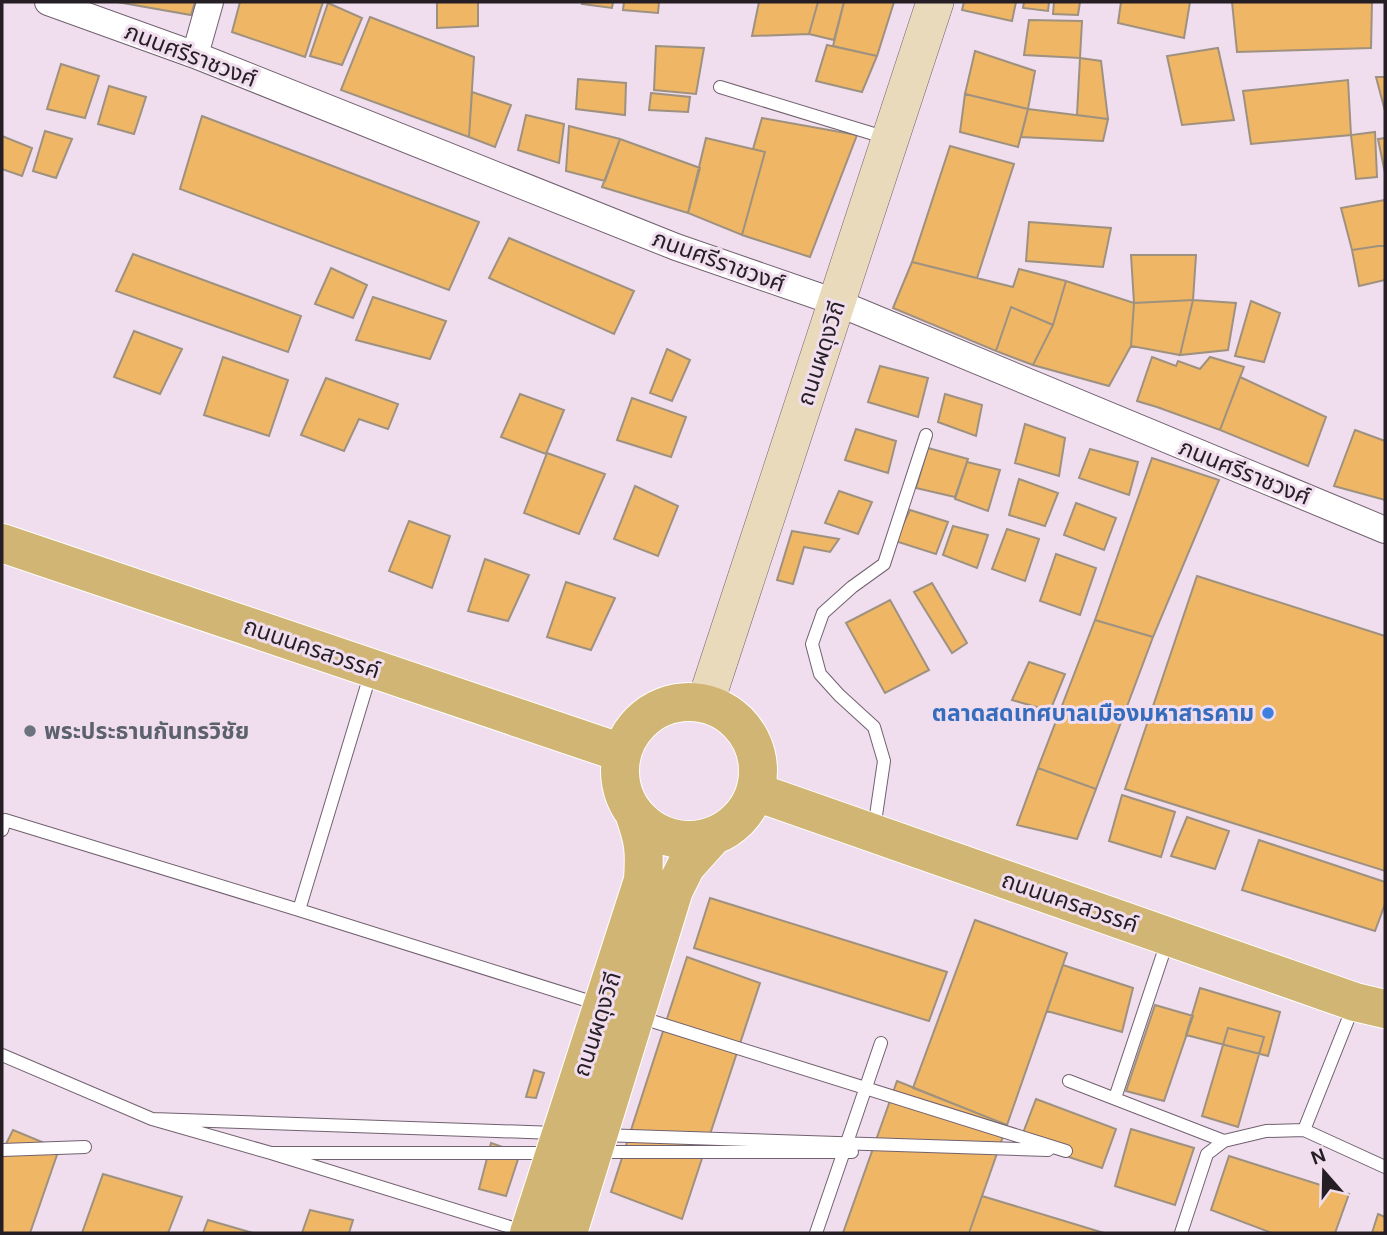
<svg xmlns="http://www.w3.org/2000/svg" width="1387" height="1235" viewBox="0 0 1387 1235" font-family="'DM Sans','Noto Sans Thai',sans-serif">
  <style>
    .building { fill: #efb765; stroke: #9f9180; stroke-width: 2 }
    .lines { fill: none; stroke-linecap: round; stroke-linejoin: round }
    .lane-casing { stroke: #71616f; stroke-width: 14 }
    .street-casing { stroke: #71616f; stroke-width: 28 }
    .secondary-casing { stroke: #71616f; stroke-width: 38 }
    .primary-casing { stroke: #fff; stroke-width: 40 }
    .lane { stroke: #fff; stroke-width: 12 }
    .street { stroke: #fff; stroke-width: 26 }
    .secondary { stroke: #e8daba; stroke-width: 37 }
    .primary { stroke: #d1b575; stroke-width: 38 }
    .shop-dot { fill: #3f7fe0; stroke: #f0dded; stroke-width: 2.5 }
    .worship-dot { fill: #6b7280; stroke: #f0dded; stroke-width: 2.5 }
    .labels { text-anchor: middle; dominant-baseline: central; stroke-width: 6; stroke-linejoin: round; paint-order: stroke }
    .street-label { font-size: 23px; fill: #251e24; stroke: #f0dded }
    .shop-label { font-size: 23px; font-weight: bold; fill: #366cbe; stroke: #f0dded; text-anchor: end }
    .worship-label { font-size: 23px; font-weight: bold; fill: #5b616d; stroke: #f0dded; text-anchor: start }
  </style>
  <rect width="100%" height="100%" fill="#f0dded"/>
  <path class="building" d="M 117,2 L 195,2 L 191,15 Z
    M 240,2 L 323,2 L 305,57 L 232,32 Z
    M 437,2 L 478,2 L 478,26 L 437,28 Z
    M 583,2 L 613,2 L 612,8 L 582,4 Z
    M 624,2 L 659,2 L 658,13 L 623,10 Z
    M 759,2 L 818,2 L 809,34 L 752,36 Z
    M 818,2 L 844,2 L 834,40 L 809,34 Z
    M 844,2 L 894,2 L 877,56 L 833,46 Z
    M 964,2 L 1016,2 L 1012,21 L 962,10 Z
    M 1024,2 L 1049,2 L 1048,11 L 1023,8 Z
    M 1054,2 L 1080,2 L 1078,15 L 1053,14 Z
    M 1121,2 L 1190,2 L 1184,38 L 1118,23 Z
    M 1232,2 L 1372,2 L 1371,48 L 1237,52 Z
    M 328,3 L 362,18 L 342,65 L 310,56 Z
    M 370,17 L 474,57 L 469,137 L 341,90 Z
    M 1029,20 L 1082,21 L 1080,58 L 1024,55 Z
    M 827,45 L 877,56 L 862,92 L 816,81 Z
    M 656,46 L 704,48 L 696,94 L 654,90 Z
    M 1218,48 L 1234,120 L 1182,125 L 1167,56 Z
    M 975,51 L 1035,71 L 1028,109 L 965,94 Z
    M 1080,58 L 1101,61 L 1108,119 L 1077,115 Z
    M 61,64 L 99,76 L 85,118 L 47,109 Z
    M 1376,77 L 1385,77 L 1385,111 Z
    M 578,79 L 626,83 L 625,115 L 576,109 Z
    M 1348,80 L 1351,135 L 1251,144 L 1243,91 Z
    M 109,86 L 146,97 L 134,134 L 98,124 Z
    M 472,92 L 511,105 L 495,147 L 469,137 Z
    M 651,93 L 690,97 L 688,112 L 649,110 Z
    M 965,94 L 1028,109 L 1018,147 L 960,132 Z
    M 1028,109 L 1108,119 L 1103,141 L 1021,137 Z
    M 526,115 L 564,124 L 559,163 L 518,150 Z
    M 202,116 L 479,222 L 449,290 L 180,189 Z
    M 762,118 L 857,135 L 810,257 L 742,235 L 765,152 L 753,149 Z
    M 569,126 L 620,139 L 605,181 L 566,171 Z
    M 45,131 L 72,139 L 56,178 L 33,171 Z
    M 1375,132 L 1377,177 L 1356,179 L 1351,135 Z
    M 2,136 L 32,148 L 22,176 L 2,169 Z
    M 706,138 L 765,152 L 742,235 L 688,213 Z
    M 1385,138 L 1385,173 L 1378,139 Z
    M 620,139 L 700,168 L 688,213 L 602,187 Z
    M 950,146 L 1014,164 L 977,278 L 912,262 Z
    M 1385,200 L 1385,245 L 1352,250 L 1341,208 Z
    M 1029,222 L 1111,228 L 1103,267 L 1026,261 Z
    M 509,238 L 634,291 L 614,334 L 489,278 Z
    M 1385,245 L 1385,280 L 1359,286 L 1352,250 Z
    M 133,254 L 301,316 L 288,352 L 116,291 Z
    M 1131,255 L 1196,255 L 1193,300 L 1134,303 Z
    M 912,262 L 1013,287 L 1019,269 L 1066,281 L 1053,325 L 1011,307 L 996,351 L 893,308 Z
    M 331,268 L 367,285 L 353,318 L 315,304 Z
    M 1066,281 L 1134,303 L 1131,346 L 1109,386 L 1033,365 L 1053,325 Z
    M 373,297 L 446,321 L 430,359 L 356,340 Z
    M 1193,300 L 1236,303 L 1228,350 L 1180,355 Z
    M 1193,300 L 1180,355 L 1131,346 L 1134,303 Z
    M 1251,301 L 1280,313 L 1264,362 L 1235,356 Z
    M 1011,307 L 1053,325 L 1033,365 L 996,351 Z
    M 134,331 L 182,349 L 160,394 L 114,377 Z
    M 667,349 L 690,360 L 672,401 L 650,393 Z
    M 223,357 L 288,380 L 269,436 L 204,415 Z
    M 1152,357 L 1176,366 L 1178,361 L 1200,369 L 1210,357 L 1244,367 L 1220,430 L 1157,407 L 1137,401 Z
    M 880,366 L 928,378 L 918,417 L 868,402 Z
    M 1240,377 L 1326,417 L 1308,466 L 1220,430 Z
    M 326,378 L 398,404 L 388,429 L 359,419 L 344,451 L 301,435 Z
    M 520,394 L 564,410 L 546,454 L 501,437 Z
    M 945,394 L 982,405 L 976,436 L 938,422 Z
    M 632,398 L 686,417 L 671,457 L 617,440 Z
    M 1025,424 L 1065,438 L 1059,476 L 1015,463 Z
    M 856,429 L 896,441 L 888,473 L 845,460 Z
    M 1355,430 L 1385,441 L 1385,500 L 1334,486 Z
    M 928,448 L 968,459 L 955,497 L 916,488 Z
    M 1090,449 L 1138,462 L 1129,495 L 1079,478 Z
    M 547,453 L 605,474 L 579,534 L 524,513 Z
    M 1152,458 L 1219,480 L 1153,637 L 1095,620 Z
    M 967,462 L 1000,470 L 988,511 L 955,499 Z
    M 1019,479 L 1058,493 L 1045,526 L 1009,515 Z
    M 635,486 L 678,506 L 658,556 L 614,539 Z
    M 839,491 L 872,502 L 858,534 L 825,523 Z
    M 1076,503 L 1116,518 L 1104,550 L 1064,535 Z
    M 910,510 L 948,522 L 936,554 L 895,541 Z
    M 409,521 L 450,536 L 432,588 L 389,571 Z
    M 953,526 L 988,535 L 977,568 L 943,555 Z
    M 1007,529 L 1039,539 L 1025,581 L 992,569 Z
    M 792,531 L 839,539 L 830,552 L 804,547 L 793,584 L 777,580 Z
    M 1056,554 L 1096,568 L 1080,615 L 1040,601 Z
    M 485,559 L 529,575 L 508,621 L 468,611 Z
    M 1197,576 L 1385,636 L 1385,871 L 1125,789 Z
    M 566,582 L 615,598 L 591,650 L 547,637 Z
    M 932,583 L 967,643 L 952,653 L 914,592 Z
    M 890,600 L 929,670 L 885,693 L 846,623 Z
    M 1095,620 L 1153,637 L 1096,789 L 1038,768 Z
    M 1029,662 L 1065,674 L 1050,711 L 1012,700 Z
    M 1038,768 L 1096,789 L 1077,839 L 1017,825 Z
    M 1122,795 L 1175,812 L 1161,857 L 1109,841 Z
    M 1187,817 L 1229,831 L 1215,869 L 1171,856 Z
    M 1259,840 L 1385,882 L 1385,904 L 1375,931 L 1242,890 Z
    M 710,898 L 947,972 L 929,1021 L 694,948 Z
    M 975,920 L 1067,953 L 1007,1125 L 913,1088 Z
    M 687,957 L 760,983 L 682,1219 L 611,1192 Z
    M 1063,965 L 1133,988 L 1122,1032 L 1047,1011 Z
    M 1200,988 L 1280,1012 L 1268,1056 L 1186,1035 Z
    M 1155,1005 L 1193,1016 L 1164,1101 L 1126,1091 Z
    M 1228,1028 L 1264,1037 L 1238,1127 L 1202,1116 Z
    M 534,1070 L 544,1073 L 536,1098 L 526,1097 Z
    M 897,1081 L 1007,1125 L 969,1233 L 843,1233 Z
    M 1036,1099 L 1116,1129 L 1102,1168 L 1020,1141 Z
    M 1131,1129 L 1194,1148 L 1175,1205 L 1115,1186 Z
    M 13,1130 L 59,1149 L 30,1233 L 2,1233 L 2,1152 Z
    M 491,1143 L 520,1153 L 506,1196 L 479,1189 Z
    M 1229,1156 L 1349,1194 L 1335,1233 L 1272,1233 L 1211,1210 Z
    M 103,1174 L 182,1197 L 168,1233 L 82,1233 Z
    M 982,1196 L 1104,1233 L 969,1233 Z
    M 310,1210 L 353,1220 L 349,1233 L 302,1233 Z
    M 1378,1214 L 1385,1217 L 1385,1233 L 1372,1233 Z
    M 208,1220 L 253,1233 L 203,1233 Z"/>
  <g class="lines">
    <defs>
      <path id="lane" d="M 720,87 L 887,138
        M 371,672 L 299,910 L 598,1004
        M 874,829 L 884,761 L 874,727 L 839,695 L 820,674 L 812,644 L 823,613 L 852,587 L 884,564 L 926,435
        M 2,830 L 5,820 L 299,910
        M 639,1017 L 1066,1151
        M 2,1055 L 152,1119 L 271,1153 L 526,1232
        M 1069,1081 L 1224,1141
        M 1115,1098 L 1168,939
        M 152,1119 L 555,1133
        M 1304,1130 L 1353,1007
        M 601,1135 L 1048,1150
        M 2,1150 L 85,1147
        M 597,1152 L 852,1152
        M 271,1153 L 551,1153
        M 816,1233 L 881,1043
        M 1181,1233 L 1207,1154 L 1224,1141 L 1266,1131 L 1304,1130 L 1385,1167"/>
      <path id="street" d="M 48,2 L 195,55 L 676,247 L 838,303 L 1385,530
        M 195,55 L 210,2"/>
      <path id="secondary" d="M 705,704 L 935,2"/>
      <path id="primary" d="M 2,543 L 622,753
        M620 771a69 69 0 1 1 138 0a69 69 0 1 1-138 0Z
        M 756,792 L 1355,1002 L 1385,1009
        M 529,1233 L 643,880 C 645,851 644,841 634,813
        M 568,1233 L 674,890 L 686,866 L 712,837"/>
    </defs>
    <use href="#lane" class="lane-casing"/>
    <use href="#street" class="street-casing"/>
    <use href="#secondary" class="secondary-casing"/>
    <use href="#primary" class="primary-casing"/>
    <use href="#lane" class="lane"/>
    <use href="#street" class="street"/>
    <use href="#secondary" class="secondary"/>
    <use href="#primary" class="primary"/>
  </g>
  <circle class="shop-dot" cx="1268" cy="713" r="7"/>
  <circle class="worship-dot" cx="30" cy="731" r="7"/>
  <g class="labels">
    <g class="street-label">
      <text transform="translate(191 55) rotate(21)">ภนนศรีราชวงศ์</text>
      <text transform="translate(719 261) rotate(20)">ภนนศรีราชวงศ์</text>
      <text transform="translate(821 353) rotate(-72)">ถนนผดุงวิถี</text>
      <text transform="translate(1245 472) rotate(22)">ภนนศรีราชวงศ์</text>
      <text transform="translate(312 648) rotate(19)">ถนนนครสวรรค์</text>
      <text transform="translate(1070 902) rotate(19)">ถนนนครสวรรค์</text>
      <text transform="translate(597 1024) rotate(-72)">ถนนผดุงวิถี</text>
    </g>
    <g class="shop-label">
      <text x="1254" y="713">ตลาดสดเทศบาลเมืองมหาสารคาม</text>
    </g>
    <g class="worship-label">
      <text x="44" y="731">พระประธานกันทรวิชัย</text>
    </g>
  </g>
  <rect width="1387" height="1235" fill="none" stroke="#251e24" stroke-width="7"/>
  <g transform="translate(1324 1172) rotate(340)" stroke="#f0dded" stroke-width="5" paint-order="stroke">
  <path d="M0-5L12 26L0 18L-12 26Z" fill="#251e24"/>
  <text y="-10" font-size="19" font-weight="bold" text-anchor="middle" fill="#251e24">N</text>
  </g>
</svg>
